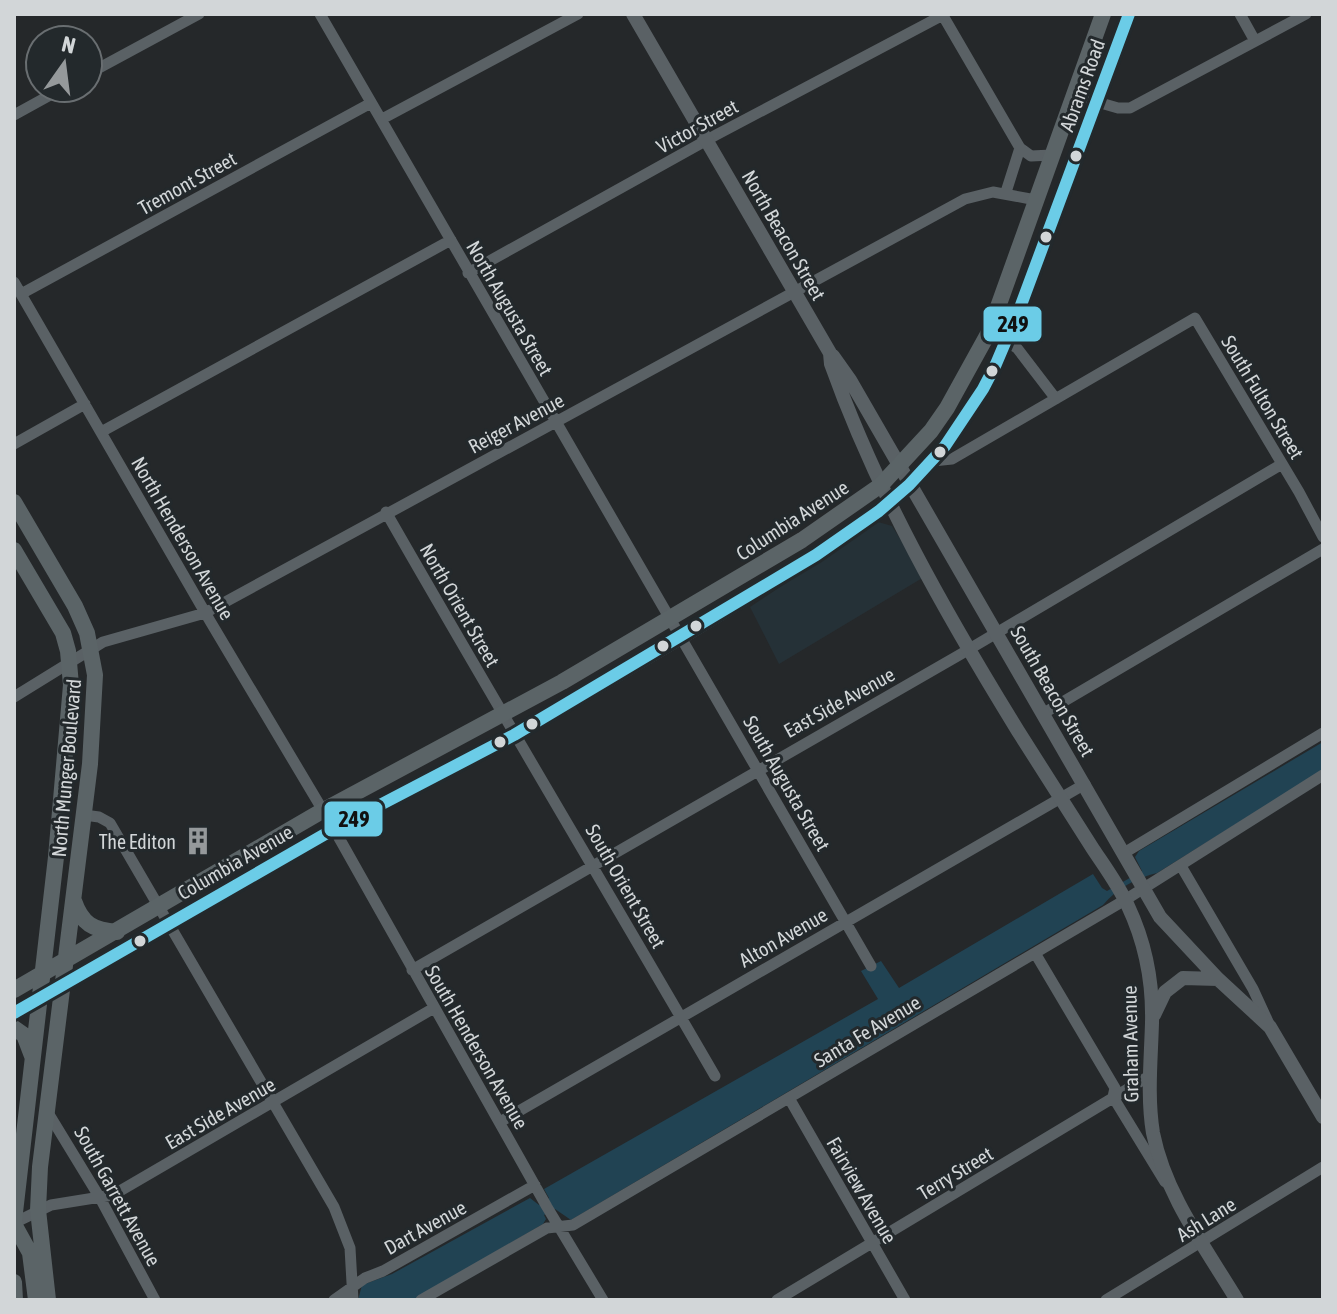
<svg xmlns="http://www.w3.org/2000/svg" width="1337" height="1314" viewBox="0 0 1337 1314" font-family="'Asap Condensed',sans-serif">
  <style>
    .built { fill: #253137 }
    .green { fill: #214353 }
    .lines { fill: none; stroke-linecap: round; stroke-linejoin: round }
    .minor { stroke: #5a6165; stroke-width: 11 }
    .tertiary { stroke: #5a6165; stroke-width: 14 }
    .secondary { stroke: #5b6467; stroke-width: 16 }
    .bus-1-casing { stroke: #23292c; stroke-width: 18 }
    .bus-1 { stroke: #6bcce7; stroke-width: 12 }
    .bus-dot { fill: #d2d6d8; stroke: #23292c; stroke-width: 3 }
    .labels { text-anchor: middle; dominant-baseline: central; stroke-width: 6; stroke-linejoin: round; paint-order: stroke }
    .street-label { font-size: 20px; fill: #d2d6d8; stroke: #23292c }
    .poi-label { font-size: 20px; fill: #d2d6d8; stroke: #23292c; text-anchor: end }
    .line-badge { stroke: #23292c; stroke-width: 3 }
    .pale-badge-label { font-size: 22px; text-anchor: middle; font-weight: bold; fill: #111 }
  </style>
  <rect width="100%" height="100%" fill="#25282a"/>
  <path class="built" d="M 878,522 L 892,526 L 924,577 L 779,664 L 750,607 Z"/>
  <path class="green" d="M 1323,742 L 1323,770 L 1157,873 C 1137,878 1117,888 1103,905 L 571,1220 L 555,1209 L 544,1215 L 546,1219 L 543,1224 L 413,1300 L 358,1300 L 362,1285 L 392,1274 L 530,1198 L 539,1205 L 549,1198 L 544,1189 L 878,999 L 861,971 L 881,961 L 899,988 L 1093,874 L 1102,888 L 1107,891 L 1142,871 L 1135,857 L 1139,851 Z"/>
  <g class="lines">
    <path class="minor" d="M 320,14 L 871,966
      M 942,14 L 1020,148 L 1031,156 L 1052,155
      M 1240,14 L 1255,41
      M 88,74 L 199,14
      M 1073,95 L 1118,108 L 1130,108 L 1306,14
      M 14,115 L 63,88
      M 382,119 L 578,14
      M 1006,192 L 1020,148
      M 468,273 L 716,135 L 945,14
      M 14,282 L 210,621 L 334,829 L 547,1207 L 603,1300
      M 21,294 L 371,103
      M 989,332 L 1017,348 L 1056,399
      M 101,432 L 451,240
      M 14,444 L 85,404
      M 933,461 L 952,459 L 1195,318 L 1299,492 L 1323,537
      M 386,512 C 494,701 606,888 715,1076
      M 14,697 L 103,642 L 205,613 L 965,199 L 993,192 L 1036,200
      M 1044,713 L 1323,549
      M 84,815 L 99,817 L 110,823 L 334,1207 L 350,1248 L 353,1300
      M 1124,853 L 1323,733
      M 1181,866 L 1253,989 L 1270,1026
      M 1035,953 L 1115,1088 L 1113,1097 L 1165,1182
      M 412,970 L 961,654 L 1282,464
      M 789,1098 L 905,1300
      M 47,1111 L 100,1198 L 155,1300
      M 500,1122 L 1085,784
      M 14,1223 L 51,1205 L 113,1195 L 434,1008
      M 334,1300 L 365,1278 L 383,1271 L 535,1185
      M 421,1300 L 547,1228 L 573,1225 L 1125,900 L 1323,775
      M 777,1300 L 1151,1075
      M 1106,1300 L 1323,1167"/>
    <path class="tertiary" d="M 633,14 L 830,353 L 831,364 C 877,493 946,614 1018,731 C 1043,770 1068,809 1093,849 C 1105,867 1119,886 1128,906 C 1145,942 1153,983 1152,1023 C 1151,1059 1147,1097 1153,1133 C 1165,1194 1205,1247 1237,1300
      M 833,356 L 850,380 L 1160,917 L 1218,979 L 1270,1027 L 1323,1117
      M 1154,1015 L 1165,992 L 1183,978 L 1218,979"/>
    <path class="secondary" d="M 14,502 L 75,606 L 87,633 L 95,675 L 90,764 L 40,1167 L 38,1210 L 48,1300
      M 14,550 L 63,633 L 68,651 L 71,685 L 56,857 L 14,1221
      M 74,901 C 82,924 93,930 117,932
      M 14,990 L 322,811 L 562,682 L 802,540 L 881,485 L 931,431 L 947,408 L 989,332 L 1103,14
      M 14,1013 L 334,829 L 514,735 L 680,637 L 816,555 L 879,511 L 909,485 L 945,446 L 983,389 L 996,364 L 1021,305 L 1129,14
      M 14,1028 L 24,1035 L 32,1056
      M 14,1224 L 30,1253 L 36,1300
      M 14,1282 L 15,1300"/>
    <defs>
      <path id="bus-1" d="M 14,1013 L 334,829 L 514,735 L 816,555 L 879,511 L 909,485 L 945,446 L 983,389 L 996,364 L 1021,305 L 1129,14"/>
    </defs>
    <use href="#bus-1" class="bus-1-casing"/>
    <use href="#bus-1" class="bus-1"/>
  </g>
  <defs>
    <symbol id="building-bare" viewBox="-9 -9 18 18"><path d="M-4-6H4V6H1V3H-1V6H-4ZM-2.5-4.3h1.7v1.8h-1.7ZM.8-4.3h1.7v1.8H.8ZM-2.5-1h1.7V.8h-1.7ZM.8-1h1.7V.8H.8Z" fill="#95999b" stroke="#23292c" stroke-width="2.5" paint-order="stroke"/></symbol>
  </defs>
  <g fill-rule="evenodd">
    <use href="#building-bare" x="178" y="821" width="40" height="40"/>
  </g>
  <g class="bus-dot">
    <circle cx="1076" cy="156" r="7"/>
    <circle cx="1046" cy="237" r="7"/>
    <circle cx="992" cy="371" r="7"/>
    <circle cx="940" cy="452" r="7"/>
    <circle cx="696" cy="626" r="7"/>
    <circle cx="663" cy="646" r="7"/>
    <circle cx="532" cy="724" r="7"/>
    <circle cx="500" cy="742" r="7"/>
    <circle cx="140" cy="941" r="7"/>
  </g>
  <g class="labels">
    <g class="street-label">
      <text transform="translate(1082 85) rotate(-70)">Abrams Road</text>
      <text transform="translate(697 126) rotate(-29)">Victor Street</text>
      <text transform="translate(187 183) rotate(-29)">Tremont Street</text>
      <text transform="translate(784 235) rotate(60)">North Beacon Street</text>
      <text transform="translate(510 308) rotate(60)">North Augusta Street</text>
      <text transform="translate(1263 397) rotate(59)">South Fulton Street</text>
      <text transform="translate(516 423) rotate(-28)">Reiger Avenue</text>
      <text transform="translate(792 520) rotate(-33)">Columbia Avenue</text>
      <text transform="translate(183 538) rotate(60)">North Henderson Avenue</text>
      <text transform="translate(460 605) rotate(60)">North Orient Street</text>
      <text transform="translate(1053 691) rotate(60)">South Beacon Street</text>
      <text transform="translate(839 702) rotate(-29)">East Side Avenue</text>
      <text transform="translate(66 768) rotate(-85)">North Munger Boulevard</text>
      <text transform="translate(787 783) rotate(60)">South Augusta Street</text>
      <text transform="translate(235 862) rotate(-30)">Columbia Avenue</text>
      <text transform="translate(626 886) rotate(60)">South Orient Street</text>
      <text transform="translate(783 937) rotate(-30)">Alton Avenue</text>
      <text transform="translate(867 1031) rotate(-31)">Santa Fe Avenue</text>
      <text transform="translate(1130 1044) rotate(-91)">Graham Avenue</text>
      <text transform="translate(477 1047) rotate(60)">South Henderson Avenue</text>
      <text transform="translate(220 1113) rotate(-30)">East Side Avenue</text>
      <text transform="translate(955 1173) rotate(-31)">Terry Street</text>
      <text transform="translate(862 1190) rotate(60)">Fairview Avenue</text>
      <text transform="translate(118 1196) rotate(61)">South Garrett Avenue</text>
      <text transform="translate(1206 1219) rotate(-32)">Ash Lane</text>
      <text transform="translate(425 1227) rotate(-29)">Dart Avenue</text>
    </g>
    <g class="poi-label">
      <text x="176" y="841">The Editon</text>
    </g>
  </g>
  <g class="line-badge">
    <rect x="982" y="305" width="61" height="38" rx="8" fill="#6bcce7"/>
    <rect x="323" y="800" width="61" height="38" rx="8" fill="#6bcce7"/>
  </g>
  <g class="pale-badge-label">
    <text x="1013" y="332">249</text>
    <text x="354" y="827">249</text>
  </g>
  <rect width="1337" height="1314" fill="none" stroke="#d2d6d8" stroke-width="32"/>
  <g transform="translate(64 64) rotate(14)"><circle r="38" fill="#23292c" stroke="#696e71" stroke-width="2"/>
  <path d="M0-6L14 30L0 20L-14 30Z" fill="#95999b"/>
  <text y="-12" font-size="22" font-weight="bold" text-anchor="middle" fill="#d2d6d8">N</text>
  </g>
</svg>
